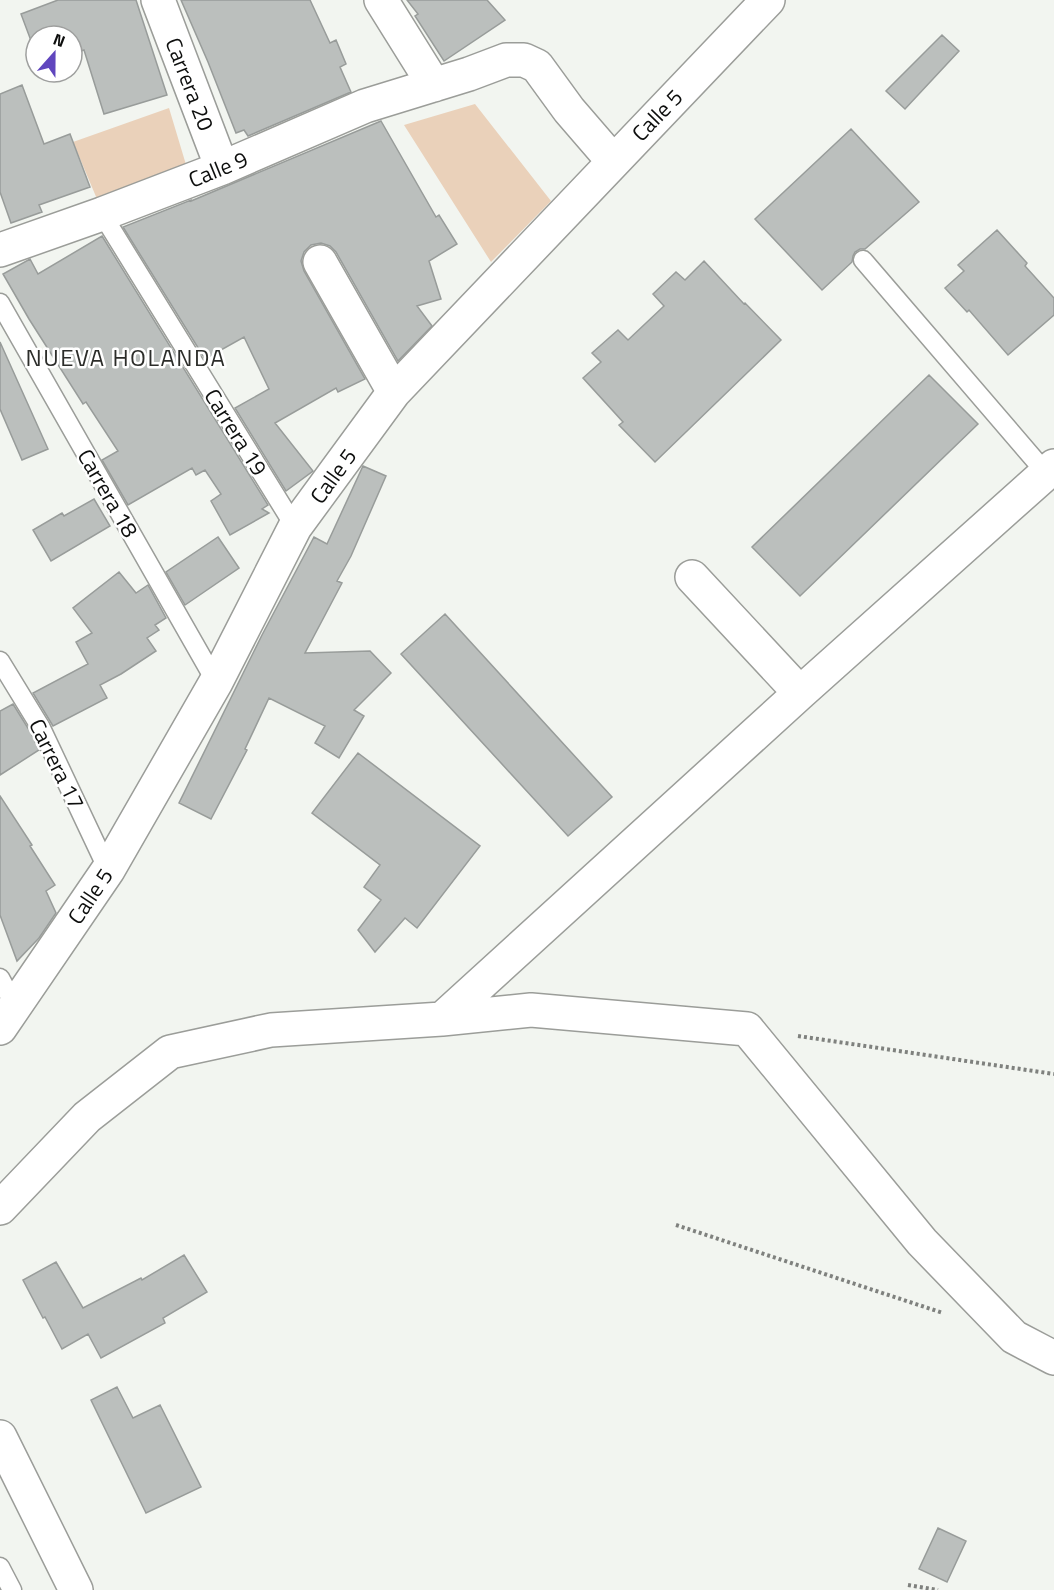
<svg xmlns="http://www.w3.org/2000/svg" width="1054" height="1590" viewBox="0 0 1054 1590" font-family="'Titillium Web',sans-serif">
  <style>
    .green { fill: #ead1ba }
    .building { fill: #bbbfbd; stroke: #989c9a; stroke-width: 1.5 }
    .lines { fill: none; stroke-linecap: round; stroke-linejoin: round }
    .lane-casing { stroke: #9b9d99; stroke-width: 21 }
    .street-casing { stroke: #9b9d99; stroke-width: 36 }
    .path { stroke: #7f817e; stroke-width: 4; stroke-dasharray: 3 3; stroke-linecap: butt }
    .lane { stroke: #fff; stroke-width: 18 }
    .street { stroke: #fff; stroke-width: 33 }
    .labels { text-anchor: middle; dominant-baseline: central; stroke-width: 5; stroke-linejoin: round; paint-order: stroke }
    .street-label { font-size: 22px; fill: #0d0e0d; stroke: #fff }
    .neighbourhood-label { font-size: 24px; letter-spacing: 1.5px; fill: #2c2d2a; stroke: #fff }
  </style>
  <rect width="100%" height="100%" fill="#f2f5f0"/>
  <path class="green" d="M 475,104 L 551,201 L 491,262 L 404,125 Z
    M 169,108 L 187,168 L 97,199 L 73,142 Z"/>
  <path class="building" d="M 58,0 L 136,0 L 167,95 L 104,114 L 84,50 L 72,54 L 72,36 L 36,36 L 36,54 L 21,14 Z
    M 181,0 L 310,0 L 330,43 L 336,40 L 346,64 L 340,67 L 351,92 L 248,136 L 244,130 L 236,133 L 208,62 Z
    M 407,0 L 487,0 L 505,20 L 444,61 L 415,16 L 418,14 Z
    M 942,35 L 959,51 L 905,109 L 886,91 Z
    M 22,85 L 44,144 L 70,134 L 90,187 L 39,205 L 42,212 L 11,223 L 0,192 L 0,94 Z
    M 381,121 L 436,217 L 439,215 L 457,244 L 429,261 L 441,299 L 417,306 L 432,326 L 398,361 L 336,252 L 330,246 L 321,243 L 311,245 L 304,252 L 301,261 L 304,271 L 365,379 L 338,392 L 336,388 L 275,423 L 313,471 L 286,491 L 235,408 L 269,389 L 244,337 L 205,359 L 123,227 L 191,200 L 191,201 Z
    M 851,129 L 919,202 L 865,249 L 860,249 L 855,252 L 853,256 L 852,262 L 822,290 L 755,219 Z
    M 997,230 L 1027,263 L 1025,266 L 1054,298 L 1054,315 L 1008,355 L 969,310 L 967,312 L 945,288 L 964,271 L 958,265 Z
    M 102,236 L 268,505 L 262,509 L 269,513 L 230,535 L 211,501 L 221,494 L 205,470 L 196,475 L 192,468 L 128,505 L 102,460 L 118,451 L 86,402 L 83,404 L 29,319 L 3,274 L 30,259 L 38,274 Z
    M 704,261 L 744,304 L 745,303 L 781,340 L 655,462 L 619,425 L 623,422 L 583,378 L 601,362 L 592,353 L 618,330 L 628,340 L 664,306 L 653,294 L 676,272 L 685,280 Z
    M 0,342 L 48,449 L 22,460 L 0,409 Z
    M 929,375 L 978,424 L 800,596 L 752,547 Z
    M 363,466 L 386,476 L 351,556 L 337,581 L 342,583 L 305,653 L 370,651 L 391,673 L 354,710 L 364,716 L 339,758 L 315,743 L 325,726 L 269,698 L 245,749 L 247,750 L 211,819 L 179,803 L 262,635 L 314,537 L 327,544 Z
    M 94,499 L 110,526 L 51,561 L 33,530 L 62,513 L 64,516 Z
    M 218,537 L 239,568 L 185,605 L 166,572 Z
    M 119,572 L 136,593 L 148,585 L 166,618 L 155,625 L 159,630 L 147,638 L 156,651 L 121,674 L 100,685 L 107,698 L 53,726 L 33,693 L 88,664 L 76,642 L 92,633 L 73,608 Z
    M 445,614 L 612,797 L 568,836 L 401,654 Z
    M 13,704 L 31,733 L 39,750 L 0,775 L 0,711 Z
    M 358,753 L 480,846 L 417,928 L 405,918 L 375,952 L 358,930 L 381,900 L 364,887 L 380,865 L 312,813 Z
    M 0,796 L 32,845 L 30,846 L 55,885 L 46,891 L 56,913 L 39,938 L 17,961 L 0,915 Z
    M 184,1255 L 207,1292 L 163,1318 L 165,1323 L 101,1358 L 88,1334 L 62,1349 L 45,1317 L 43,1318 L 23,1280 L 56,1262 L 83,1308 L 141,1278 L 142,1280 Z
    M 117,1387 L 133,1418 L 160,1405 L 201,1487 L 146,1513 L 91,1400 Z
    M 938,1528 L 966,1541 L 947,1582 L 919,1569 Z"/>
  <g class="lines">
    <defs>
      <path id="lane" d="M 102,214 L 295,527
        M 863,260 L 1046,473
        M 0,303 L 216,682
        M 0,661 L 41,728 L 108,870
        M 0,978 L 15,1006
        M 0,1567 L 12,1590"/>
      <path id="street" d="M 158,0 L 222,168
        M 381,0 L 434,85
        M 0,250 L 102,214 L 222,168 L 365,106 L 469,74 L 506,60 L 524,60 L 537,66 L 569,110 L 613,161
        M 320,262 L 394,392
        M 692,577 L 800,693
        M 442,1019 L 800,693 L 1054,466
        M 0,1028 L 108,870 L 216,682 L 295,527 L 394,392 L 768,0
        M 0,1208 L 87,1117 L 170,1052 L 271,1030 L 442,1019 L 531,1010 L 747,1029 L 922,1242 L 1014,1337 L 1054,1358
        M 0,1437 L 76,1590"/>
    </defs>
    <use href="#lane" class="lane-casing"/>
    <use href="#street" class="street-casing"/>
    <path class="path" d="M 798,1036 L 1054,1074
      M 676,1225 L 943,1313
      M 908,1585 L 938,1590"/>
    <use href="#lane" class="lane"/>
    <use href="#street" class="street"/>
  </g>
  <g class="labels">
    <g class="street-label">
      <text transform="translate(190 84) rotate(69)">Carrera 20</text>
      <text transform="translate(657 115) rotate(-46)">Calle 5</text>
      <text transform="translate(218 169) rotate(-22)">Calle 9</text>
      <text transform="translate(236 432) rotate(58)">Carrera 19</text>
      <text transform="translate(333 476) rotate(-54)">Calle 5</text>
      <text transform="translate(108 493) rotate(60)">Carrera 18</text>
      <text transform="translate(57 764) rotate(64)">Carrera 17</text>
      <text transform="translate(90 896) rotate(-56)">Calle 5</text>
    </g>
    <g class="neighbourhood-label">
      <text x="126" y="357">NUEVA HOLANDA</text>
    </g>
  </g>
  <g transform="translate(54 54) rotate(21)"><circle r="28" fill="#ffffff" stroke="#9e9f9e" stroke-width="1.5"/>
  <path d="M0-4.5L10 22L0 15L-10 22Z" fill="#6046be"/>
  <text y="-9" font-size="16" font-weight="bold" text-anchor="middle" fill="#0d0e0d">N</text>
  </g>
</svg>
